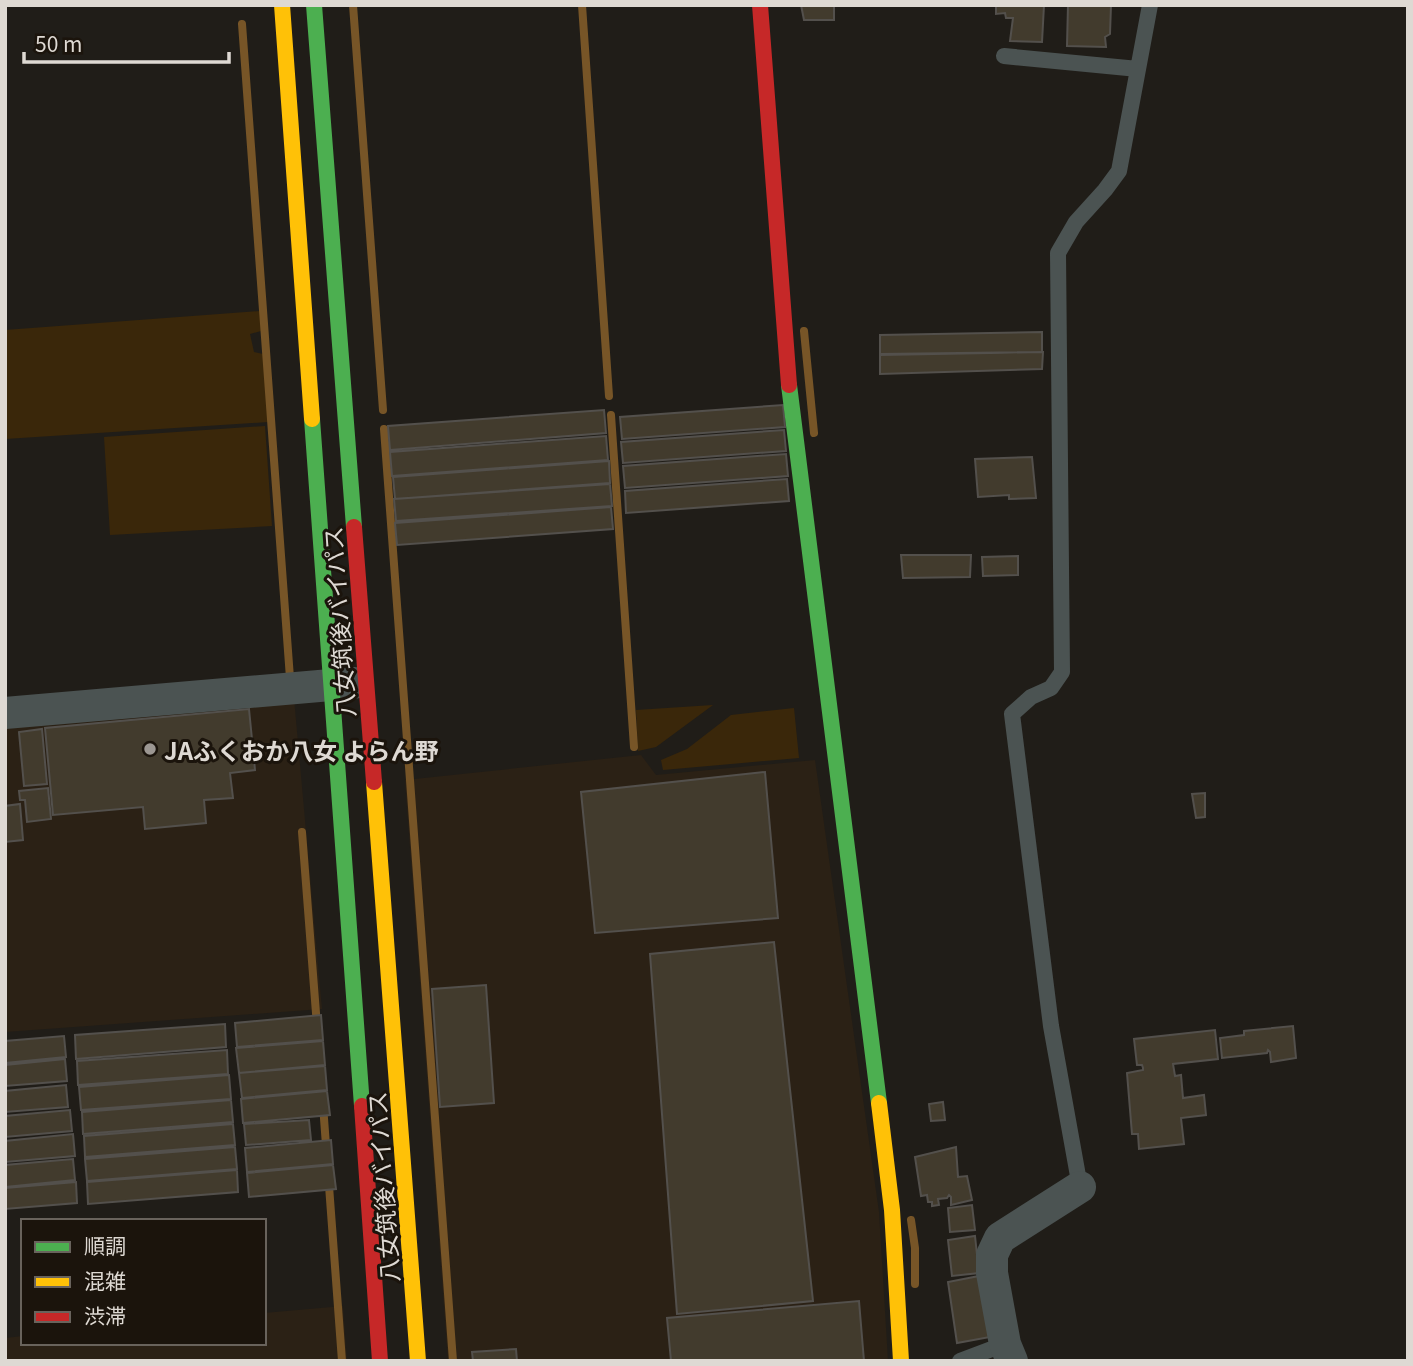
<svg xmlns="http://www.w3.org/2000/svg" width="1413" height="1366" viewBox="0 0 1413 1366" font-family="Georgia,'Noto Sans JP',serif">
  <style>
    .built { fill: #2b2115 }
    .green { fill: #3a270a }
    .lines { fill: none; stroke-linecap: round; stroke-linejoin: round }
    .stream { stroke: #775527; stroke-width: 8 }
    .building { fill: #423b2d; stroke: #53504c; stroke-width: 2 }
    .lane { stroke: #4b5352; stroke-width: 16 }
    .street { stroke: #4b5352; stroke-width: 32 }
    .fast { stroke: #4caf50; stroke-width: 16 }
    .slow { stroke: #ffc107; stroke-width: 16 }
    .jam { stroke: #c62828; stroke-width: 16 }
    .poi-dot { fill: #9c9792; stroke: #1b140c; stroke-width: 2.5 }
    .labels { text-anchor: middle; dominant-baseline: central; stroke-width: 6; stroke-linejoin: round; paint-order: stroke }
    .street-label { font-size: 24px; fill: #ded9d3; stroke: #1b140c }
    .poi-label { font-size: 24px; font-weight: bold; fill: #ded9d3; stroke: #1b140c; text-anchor: start }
  </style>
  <rect width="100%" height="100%" fill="#201d18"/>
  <path class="built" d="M 294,698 L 322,1009 L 5,1032 L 5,717 Z
    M 641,755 L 656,775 L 815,760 L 879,1212 L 888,1361 L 448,1361 L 405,780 Z
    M 343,1306 L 347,1361 L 5,1361 L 5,1338 L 23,1336 L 23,1343 L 264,1343 L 264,1313 Z"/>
  <path class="green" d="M 260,311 L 261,331 L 250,334 L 254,352 L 263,354 L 268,422 L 5,439 L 5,330 Z
    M 265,426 L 272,526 L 110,535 L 104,437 Z
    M 713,705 L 656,747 L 638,751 L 636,710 Z
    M 794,708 L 799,758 L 663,770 L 661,760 L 687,749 L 731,715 Z"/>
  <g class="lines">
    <path class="stream" d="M 353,5 L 383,410
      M 582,5 L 609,396
      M 242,24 L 290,678
      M 804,331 L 814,433
      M 611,415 L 634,747
      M 384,429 L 453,1361
      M 302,832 L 317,1026
      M 323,1105 L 342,1361
      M 911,1220 L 915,1248 L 915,1284"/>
  </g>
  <path class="building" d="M 801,5 L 834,5 L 834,20 L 804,20 Z
    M 996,5 L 1044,5 L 1042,42 L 1010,41 L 1013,18 L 1006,18 L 1005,13 L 996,14 Z
    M 1068,5 L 1111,5 L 1110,34 L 1105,37 L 1106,47 L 1067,46 Z
    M 1042,332 L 1042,352 L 880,354 L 880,335 Z
    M 1043,352 L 1042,369 L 880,374 L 880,355 Z
    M 783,405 L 785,427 L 622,439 L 620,417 Z
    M 604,410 L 606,433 L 390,450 L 388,426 Z
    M 784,430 L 786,451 L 623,463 L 621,442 Z
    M 606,436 L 608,460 L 392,476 L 390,452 Z
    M 786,454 L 788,476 L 625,488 L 623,466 Z
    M 1032,457 L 1036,498 L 1009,499 L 1009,495 L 978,497 L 975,459 Z
    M 609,461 L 610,483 L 395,499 L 393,477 Z
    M 787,479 L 789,501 L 626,513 L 625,491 Z
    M 610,484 L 612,506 L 396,521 L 394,499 Z
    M 611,507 L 613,529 L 397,545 L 395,523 Z
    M 901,555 L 971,555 L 970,577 L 903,578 Z
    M 1018,556 L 1018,575 L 983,576 L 982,557 Z
    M 249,709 L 255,770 L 230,773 L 233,798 L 204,800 L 206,823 L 145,829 L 143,807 L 53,815 L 45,728 Z
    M 42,729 L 47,784 L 24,786 L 19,732 Z
    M 765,772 L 778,918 L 595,933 L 581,792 Z
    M 48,788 L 51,819 L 27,822 L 25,800 L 20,800 L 19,791 Z
    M 1205,793 L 1205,817 L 1196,818 L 1192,794 Z
    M 20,804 L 23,840 L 5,842 L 5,806 Z
    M 774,942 L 813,1301 L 677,1314 L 650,954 Z
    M 486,985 L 494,1103 L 440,1107 L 432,989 Z
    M 321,1015 L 323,1040 L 237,1047 L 235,1023 Z
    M 225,1024 L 226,1047 L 76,1059 L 75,1035 Z
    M 1293,1026 L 1296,1058 L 1271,1062 L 1270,1052 L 1268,1050 L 1267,1053 L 1222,1058 L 1220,1038 L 1244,1035 L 1244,1031 Z
    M 1215,1030 L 1218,1059 L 1173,1064 L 1175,1076 L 1181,1075 L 1183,1098 L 1204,1095 L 1206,1115 L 1181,1118 L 1184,1144 L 1139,1149 L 1138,1134 L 1132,1134 L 1127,1073 L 1143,1070 L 1143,1068 L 1142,1065 L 1137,1065 L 1134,1039 Z
    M 64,1036 L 66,1057 L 5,1063 L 5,1041 Z
    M 323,1041 L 325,1065 L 239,1073 L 236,1048 Z
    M 227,1050 L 228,1074 L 78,1085 L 77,1061 Z
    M 65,1059 L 67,1081 L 5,1086 L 5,1065 Z
    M 325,1066 L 327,1090 L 242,1098 L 239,1073 Z
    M 229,1075 L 231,1099 L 81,1110 L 79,1087 Z
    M 66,1085 L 68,1107 L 5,1112 L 5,1091 Z
    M 327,1091 L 330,1115 L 243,1123 L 241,1099 Z
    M 231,1100 L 233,1122 L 83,1134 L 82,1112 Z
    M 943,1102 L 945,1120 L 931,1121 L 929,1104 Z
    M 70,1110 L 72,1131 L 5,1137 L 5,1116 Z
    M 309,1120 L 311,1140 L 246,1145 L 244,1124 Z
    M 233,1124 L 235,1145 L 85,1157 L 84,1136 Z
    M 73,1134 L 75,1156 L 5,1162 L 5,1141 Z
    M 331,1140 L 333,1164 L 247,1172 L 245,1148 Z
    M 235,1147 L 237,1169 L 87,1181 L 85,1159 Z
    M 956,1147 L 958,1177 L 967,1176 L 972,1200 L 951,1205 L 951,1197 L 949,1195 L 947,1198 L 938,1199 L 939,1205 L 932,1206 L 932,1202 L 928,1202 L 927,1195 L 921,1196 L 915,1157 Z
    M 73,1159 L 75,1180 L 5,1187 L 5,1165 Z
    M 333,1165 L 336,1189 L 249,1197 L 247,1173 Z
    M 237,1170 L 238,1192 L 88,1204 L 87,1182 Z
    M 76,1182 L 77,1203 L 5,1209 L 5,1188 Z
    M 972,1205 L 975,1230 L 950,1232 L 948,1208 Z
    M 975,1236 L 979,1273 L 952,1276 L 948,1240 Z
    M 979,1276 L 990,1337 L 957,1343 L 948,1282 Z
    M 859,1301 L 864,1361 L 671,1361 L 667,1318 Z
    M 516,1349 L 517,1361 L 473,1361 L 472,1352 Z"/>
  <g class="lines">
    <path class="lane" d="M 1004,56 L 1138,69
      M 1080,1187 L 1051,1026 L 1012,714 L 1031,697 L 1051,688 L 1062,672 L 1058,253 L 1076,222 L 1105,190 L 1119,171 L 1150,5
      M 960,1361 L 1005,1344"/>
    <path class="street" d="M 5,713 L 354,683
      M 1012,1361 L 1005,1344 L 992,1273 L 992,1255 L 1000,1238 L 1080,1187"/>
    <path class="fast" d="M 314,5 L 354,527
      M 789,385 L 879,1103
      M 312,419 L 362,1106"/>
    <path class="slow" d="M 282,5 L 312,419
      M 374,782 L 418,1361
      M 879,1103 L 892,1210 L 901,1361"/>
    <path class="jam" d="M 760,5 L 789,385
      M 354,527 L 374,782
      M 362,1106 L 380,1361"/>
  </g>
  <circle class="poi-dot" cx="150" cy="749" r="7"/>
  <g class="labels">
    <g class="street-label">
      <text transform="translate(338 622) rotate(-94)">八女筑後バイパス</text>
      <text transform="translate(382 1187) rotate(-94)">八女筑後バイパス</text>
    </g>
    <g class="poi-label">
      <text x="164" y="749">JAふくおか八女 よらん野</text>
    </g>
  </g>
  <rect width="1413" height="1366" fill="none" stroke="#ded9d3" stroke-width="14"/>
  <rect x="21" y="1219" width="245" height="126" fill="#1b140c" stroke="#69635c" stroke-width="2"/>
  <rect x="35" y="1242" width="35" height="10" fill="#4caf50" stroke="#69635c" stroke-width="2"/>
  <text x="84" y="1254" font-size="21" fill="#ded9d3">順調</text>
  <rect x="35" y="1277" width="35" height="10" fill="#ffc107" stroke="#69635c" stroke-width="2"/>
  <text x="84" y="1289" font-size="21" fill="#ded9d3">混雑</text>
  <rect x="35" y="1312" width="35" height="10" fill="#c62828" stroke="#69635c" stroke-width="2"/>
  <text x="84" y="1324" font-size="21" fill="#ded9d3">渋滞</text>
  <path d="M24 52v10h205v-10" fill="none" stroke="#ded9d3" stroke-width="3.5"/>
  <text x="35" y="52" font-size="21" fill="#ded9d3" stroke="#1b140c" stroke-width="5" paint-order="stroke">50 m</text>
</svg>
